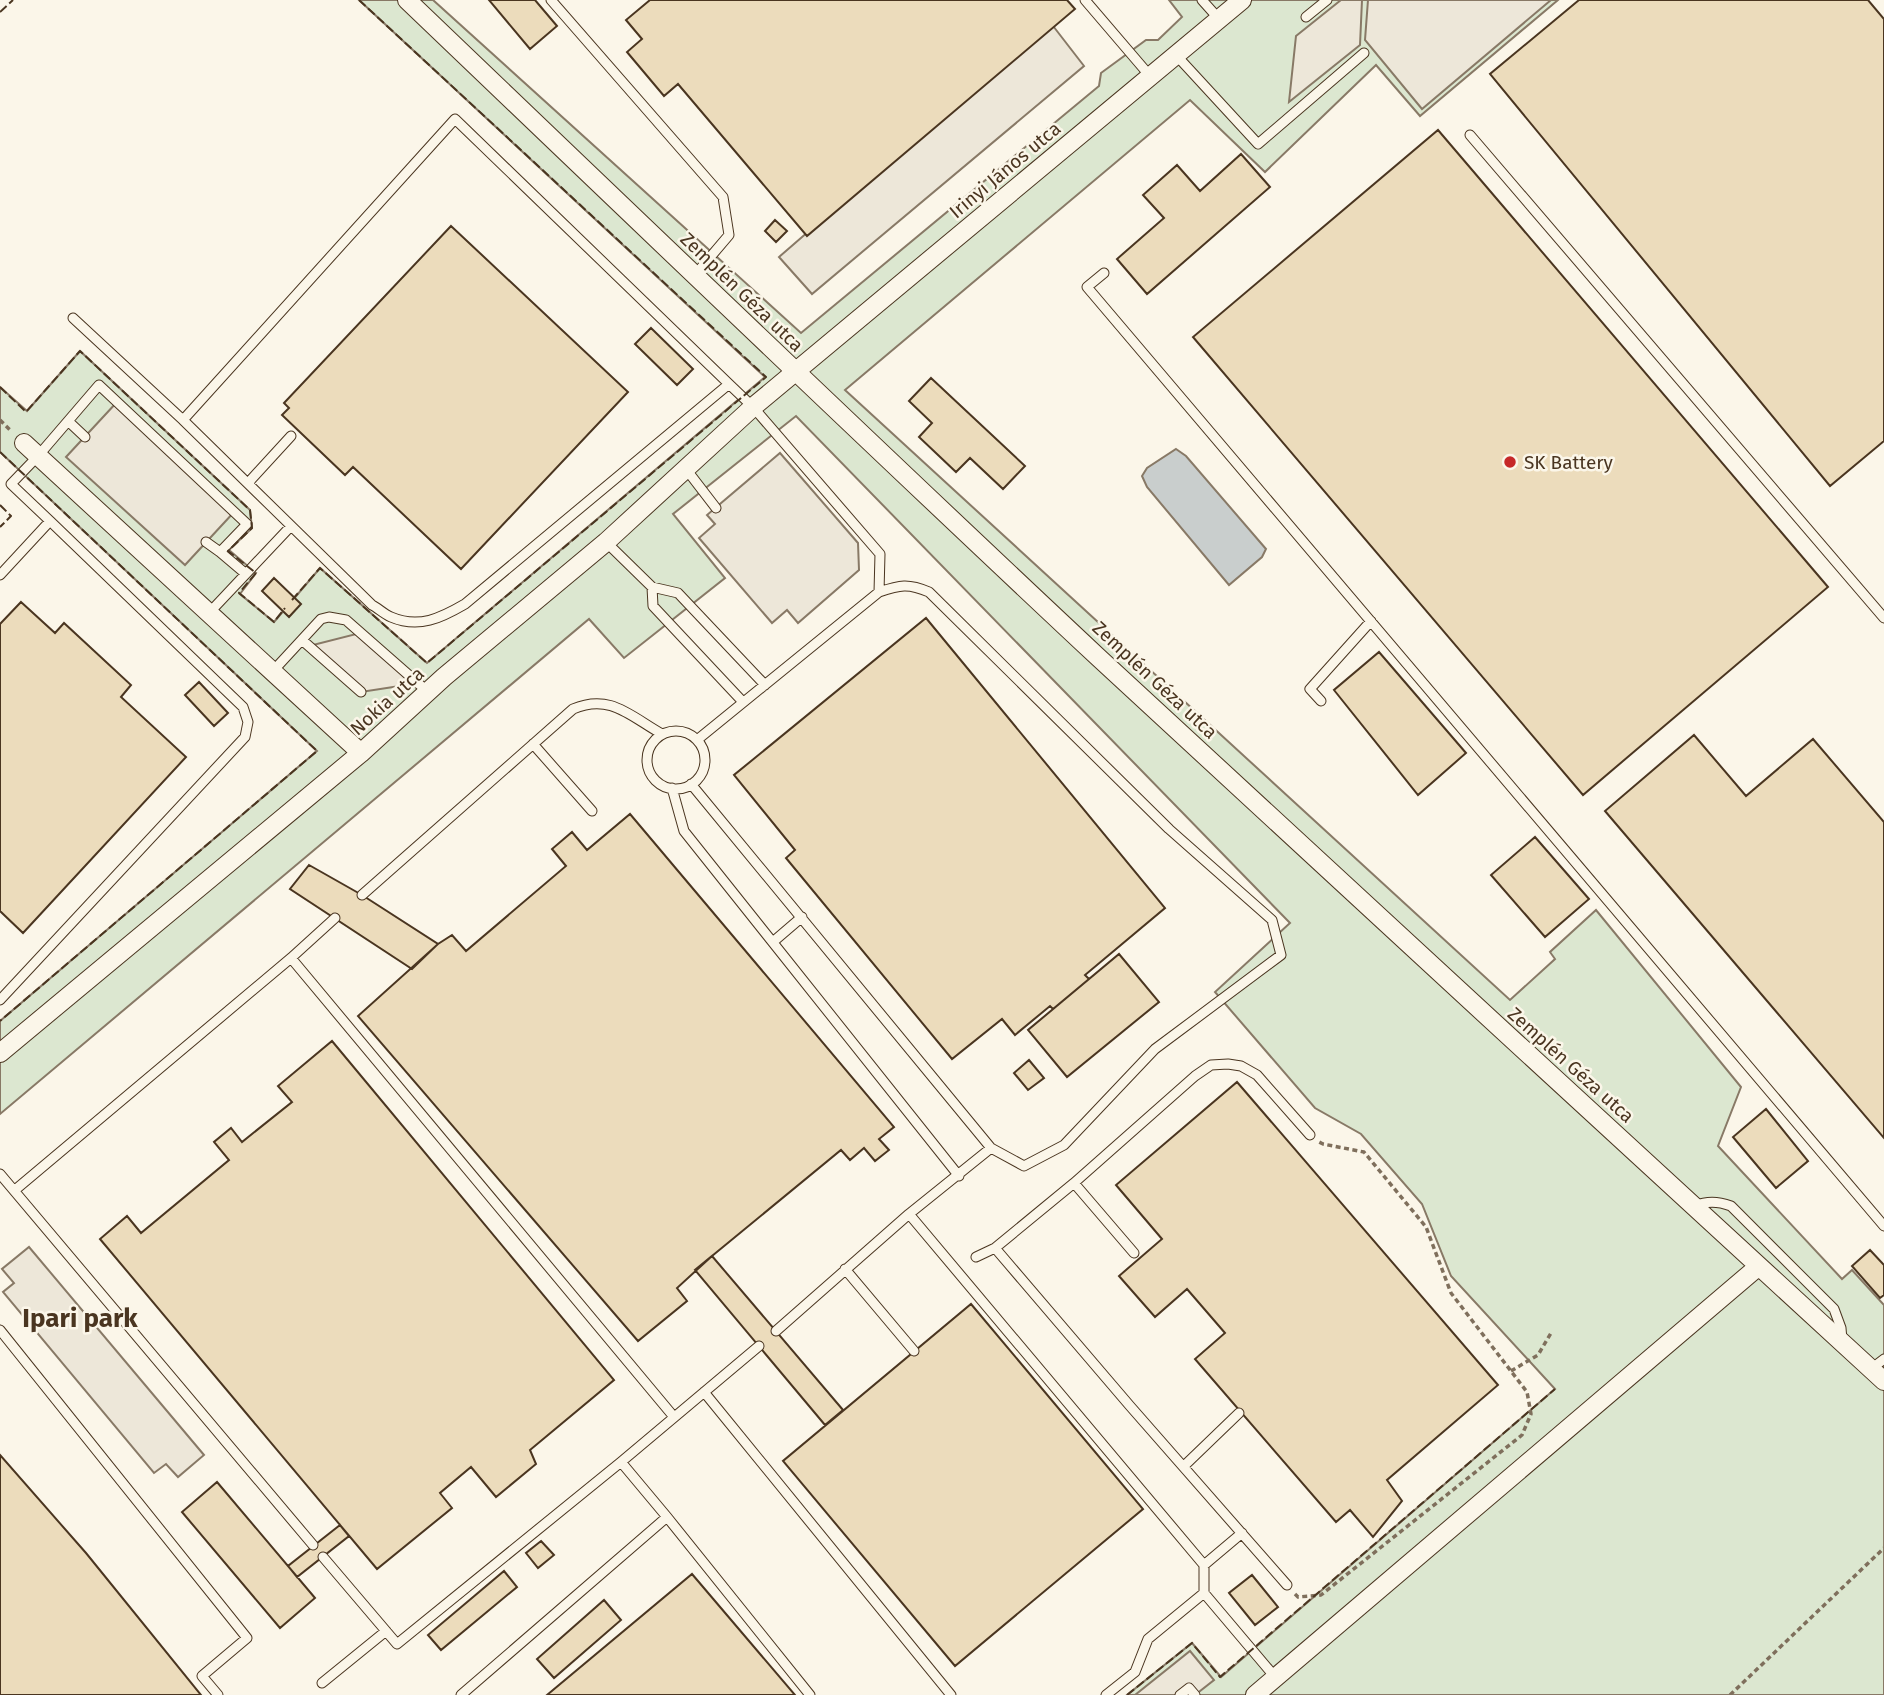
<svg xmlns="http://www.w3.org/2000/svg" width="1884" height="1695" viewBox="0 0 1884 1695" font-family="'Fira Sans',sans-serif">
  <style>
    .green { fill: #dce7d0; stroke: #887966; stroke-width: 2 }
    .parking { fill: #ede7d9; stroke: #887966; stroke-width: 2 }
    .water { fill: #c9cecd; stroke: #887966; stroke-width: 2 }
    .building { fill: #ecdcbc; stroke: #4a3520; stroke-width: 2 }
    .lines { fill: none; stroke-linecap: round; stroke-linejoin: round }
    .lane-casing { stroke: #4a3520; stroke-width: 11 }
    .street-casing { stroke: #4a3520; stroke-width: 20 }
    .path { stroke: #7f6f5c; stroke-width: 3.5; stroke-dasharray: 5 3.5; stroke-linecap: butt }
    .lane { stroke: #fbf6e9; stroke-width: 9 }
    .street { stroke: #fbf6e9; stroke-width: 18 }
    .fence { stroke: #4a3520; stroke-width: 2; stroke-dasharray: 9 3.5; stroke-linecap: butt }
    .poi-dot { fill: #c62828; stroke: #fbf6e9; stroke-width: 2.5 }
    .labels { text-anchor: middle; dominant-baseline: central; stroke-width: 5; stroke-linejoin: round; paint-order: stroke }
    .street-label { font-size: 19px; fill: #4a3520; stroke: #fbf6e9 }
    .poi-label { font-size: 19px; fill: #4a3520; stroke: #fbf6e9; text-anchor: start }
    .district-label { font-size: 26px; font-weight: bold; fill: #4a3520; stroke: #fbf6e9 }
  </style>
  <rect width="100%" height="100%" fill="#fbf6e9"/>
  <path class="green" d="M 359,0 L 433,0 L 801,333 L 1099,86 L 1101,73 L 1146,40 L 1158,40 L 1182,17 L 1169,0 L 1558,0 L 1420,116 L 1376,65 L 1265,172 L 1190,100 L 845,390 L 1510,1000 L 1555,959 L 1550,952 L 1596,910 L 1741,1087 L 1718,1146 L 1842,1279 L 1852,1270 L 1884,1305 L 1884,1695 L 1127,1695 L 1192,1643 L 1221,1677 L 1555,1389 L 1451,1276 L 1422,1204 L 1361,1134 L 1315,1108 L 1215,992 L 1290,923 L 796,416 L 673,514 L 725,578 L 624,658 L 589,619 L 0,1114 L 0,1021 L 317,751 L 0,452 L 0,387 L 27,411 L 80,351 L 250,510 L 252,528 L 229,550 L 256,573 L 240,594 L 274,622 L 320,568 L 427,663 L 765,377 Z"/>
  <path class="parking" d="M 1341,0 L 1362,0 L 1360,45 L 1289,102 L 1296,36 Z
    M 1368,0 L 1551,0 L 1422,109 L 1365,40 Z
    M 1050,22 L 1084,66 L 812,294 L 779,257 Z
    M 117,402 L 235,511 L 185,565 L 66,457 Z
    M 780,453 L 858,543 L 859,570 L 798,623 L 787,610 L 772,623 L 699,538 L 715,524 L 707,515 Z
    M 360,633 L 419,683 L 361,692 L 309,646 Z
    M 29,1247 L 204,1455 L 178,1477 L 166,1464 L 154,1473 L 3,1292 L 14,1283 L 2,1269 Z
    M 1190,1651 L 1214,1680 L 1195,1695 L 1135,1695 Z"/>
  <path class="water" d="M 1176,449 L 1186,456 L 1266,549 L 1262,557 L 1229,585 L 1147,487 L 1142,476 L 1147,468 Z"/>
  <path class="building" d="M 489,0 L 535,0 L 557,26 L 530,49 Z
    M 650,0 L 1067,0 L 1075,9 L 807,236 L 678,84 L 664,96 L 627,52 L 642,39 L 626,20 Z
    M 1579,0 L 1868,0 L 1884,19 L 1884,441 L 1830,486 L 1490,74 Z
    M 1438,130 L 1828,587 L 1583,795 L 1193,337 Z
    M 1241,154 L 1270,187 L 1147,294 L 1117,259 L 1164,218 L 1143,195 L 1177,165 L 1200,191 Z
    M 775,220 L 787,231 L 776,242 L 765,231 Z
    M 451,226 L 628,392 L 461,569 L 353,467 L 345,475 L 282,415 L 289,408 L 284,403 Z
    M 651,328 L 693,369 L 677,385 L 635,344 Z
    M 931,378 L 1025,466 L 1003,489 L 970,458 L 956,472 L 919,437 L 932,423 L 909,401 Z
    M 274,578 L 301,604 L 289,617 L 262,591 Z
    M 21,602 L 55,633 L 64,623 L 131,685 L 121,697 L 186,757 L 23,933 L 0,911 L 0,624 Z
    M 926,618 L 1165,908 L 1085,975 L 1089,979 L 1053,1009 L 1050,1006 L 1015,1035 L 1002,1019 L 952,1059 L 786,858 L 795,850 L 734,775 Z
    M 1379,652 L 1466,753 L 1418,795 L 1334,690 Z
    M 199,682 L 228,713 L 214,726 L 185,695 Z
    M 1694,735 L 1746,796 L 1813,739 L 1884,822 L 1884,1138 L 1605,811 Z
    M 630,814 L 894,1127 L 879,1139 L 889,1150 L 875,1161 L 864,1148 L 850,1160 L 841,1150 L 712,1256 L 677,1288 L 687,1301 L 638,1341 L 358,1016 L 438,944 L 452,935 L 466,951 L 566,866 L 552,849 L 572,832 L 587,850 Z
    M 1535,837 L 1589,899 L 1545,937 L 1491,875 Z
    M 309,865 L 362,895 L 438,944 L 412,969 L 290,889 Z
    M 1119,954 L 1159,1002 L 1067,1077 L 1028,1030 Z
    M 332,1041 L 614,1380 L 530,1450 L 536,1464 L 496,1497 L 471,1467 L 440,1493 L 452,1508 L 377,1569 L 100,1239 L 127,1216 L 141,1233 L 229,1160 L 214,1142 L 231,1128 L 242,1142 L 292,1102 L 278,1086 Z
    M 1029,1060 L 1044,1078 L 1028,1090 L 1014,1073 Z
    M 1237,1082 L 1498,1385 L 1387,1480 L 1402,1501 L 1373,1537 L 1350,1510 L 1336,1522 L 1195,1359 L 1225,1333 L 1187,1289 L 1155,1317 L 1119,1276 L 1162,1239 L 1116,1185 Z
    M 1766,1109 L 1808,1161 L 1776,1188 L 1733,1137 Z
    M 1870,1250 L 1884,1265 L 1884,1295 L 1880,1298 L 1852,1266 Z
    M 712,1256 L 843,1410 L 825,1425 L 695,1270 Z
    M 971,1304 L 1143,1509 L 955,1666 L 783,1461 Z
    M 0,1455 L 86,1553 L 201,1695 L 0,1695 Z
    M 217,1482 L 315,1598 L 280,1628 L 182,1512 Z
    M 340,1525 L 349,1536 L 297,1577 L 288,1566 Z
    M 541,1541 L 554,1555 L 538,1568 L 526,1553 Z
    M 504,1571 L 517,1587 L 441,1650 L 428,1635 Z
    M 692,1574 L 795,1695 L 547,1695 Z
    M 1252,1575 L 1278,1607 L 1255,1625 L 1229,1593 Z
    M 604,1600 L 621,1620 L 554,1678 L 537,1659 Z"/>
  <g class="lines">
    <defs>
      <path id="lane" d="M 551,0 L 723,197 L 729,235 L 695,275
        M 1085,0 L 1150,76
        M 1202,0 L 1219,19
        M 1306,17 L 1327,0
        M 1176,55 L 1258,144 L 1364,53
        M 1470,135 L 1884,618
        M 1104,273 L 1087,287 L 1884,1226
        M 73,318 L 183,420
        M 729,384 L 465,604 C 441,618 419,629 391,617 C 384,614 378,608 372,605 L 183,420 L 455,119 L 729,384 L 753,407 L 880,554 L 879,592
        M 68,421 L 85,437
        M 686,469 L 716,508
        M 248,483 L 291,436
        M 50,521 L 11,484 L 38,456 L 99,385 L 247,524 L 220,552 L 246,574
        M 206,542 L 220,552
        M 606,542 L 652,587 L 678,593 L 765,685
        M 0,575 L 50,521 L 243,707 L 248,722 L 245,737 L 0,1000
        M 652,587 L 653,606 L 743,702
        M 209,613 L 291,526
        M 302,640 L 361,692
        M 273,671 L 321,619 L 329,617 L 346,620 L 428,692
        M 1321,701 L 1310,689 L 1371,621
        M647 760a29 29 0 1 1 58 0a29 29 0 1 1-58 0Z
        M 697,740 L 879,592 C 900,585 908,583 929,592 L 1169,829 L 1272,920 L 1281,955 L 1155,1049 L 1064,1145 L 1024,1166 L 991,1148 L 909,1214 L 776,1331
        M 533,744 L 592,811
        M 691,784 L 991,1148
        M 672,788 L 684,831 L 959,1176
        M 362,895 L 573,709 C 610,693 630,716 662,734
        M 774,941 L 802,917
        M 291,958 L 674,1417
        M 0,1174 L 313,1545
        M 1074,1183 L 1134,1253
        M 15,1190 L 291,958 L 335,918
        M 1694,1206 C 1707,1201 1717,1201 1731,1206 L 1834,1309 L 1841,1328 L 1842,1340
        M 909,1214 L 1204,1565 L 1204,1593 L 1275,1677
        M 995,1248 L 1130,1406 L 1287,1585
        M 976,1257 L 995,1248 L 1074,1183 L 1195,1076 L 1211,1065 L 1228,1064 L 1241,1066 L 1257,1075 L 1310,1135
        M 845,1269 L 914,1351
        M 0,1330 L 247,1638 L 202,1676 L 218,1695
        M 1871,1369 L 1884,1359
        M 704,1392 L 951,1695
        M 621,1462 L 667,1517 L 810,1695
        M 1184,1466 L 1239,1413
        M 323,1557 L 397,1644 L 621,1462 L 759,1346
        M 1204,1565 L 1242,1533
        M 322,1683 L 386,1631
        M 461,1695 L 667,1517
        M 1106,1695 L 1135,1672 L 1148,1639 L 1204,1593
        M 1180,1695 L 1189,1688 L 1195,1695"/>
      <path id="street" d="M 407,0 C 637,220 867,441 1099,658 C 1360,900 1622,1140 1884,1381
        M 24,443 L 361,753
        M 0,1053 L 361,753 L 444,677 L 606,542 L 753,407 L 1242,0
        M 1255,1695 L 1759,1266"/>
    </defs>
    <use href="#lane" class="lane-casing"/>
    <use href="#street" class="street-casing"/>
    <path class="path" d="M 0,420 L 12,432
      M 1511,1371 L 1538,1355 L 1551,1333
      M 1295,1594 L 1298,1597 L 1321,1595 L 1522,1435 L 1531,1414 L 1527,1392 L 1451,1293 L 1426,1227 L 1364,1152 L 1323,1144 L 1319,1142
      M 1730,1695 L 1884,1548"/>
    <use href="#lane" class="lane"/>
    <use href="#street" class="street"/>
    <path class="fence" d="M 0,12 L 13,0
      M 0,387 L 26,412 L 80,351 L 250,510 L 252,528 L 228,551 L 256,573 L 239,593 L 274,622 L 285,608
      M 0,452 L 317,751 L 0,1021
      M 0,505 L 11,516 L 0,527
      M 292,600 L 320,568 L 427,663 L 766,377 L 359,0
      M 1127,1695 L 1192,1643 L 1220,1677 L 1555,1389"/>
  </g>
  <circle class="poi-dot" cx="1510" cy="462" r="7"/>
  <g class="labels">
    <g class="street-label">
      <text transform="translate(1005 170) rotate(-40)">Irinyi János utca</text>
      <text transform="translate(742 292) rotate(44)">Zemplén Géza utca</text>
      <text transform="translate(1155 680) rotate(43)">Zemplén Géza utca</text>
      <text transform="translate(387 701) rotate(-42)">Nokia utca</text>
      <text transform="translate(1571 1065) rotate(42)">Zemplén Géza utca</text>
    </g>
    <g class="poi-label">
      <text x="1524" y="462">SK Battery</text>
    </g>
    <g class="district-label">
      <text x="80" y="1318">Ipari park</text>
    </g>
  </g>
</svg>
